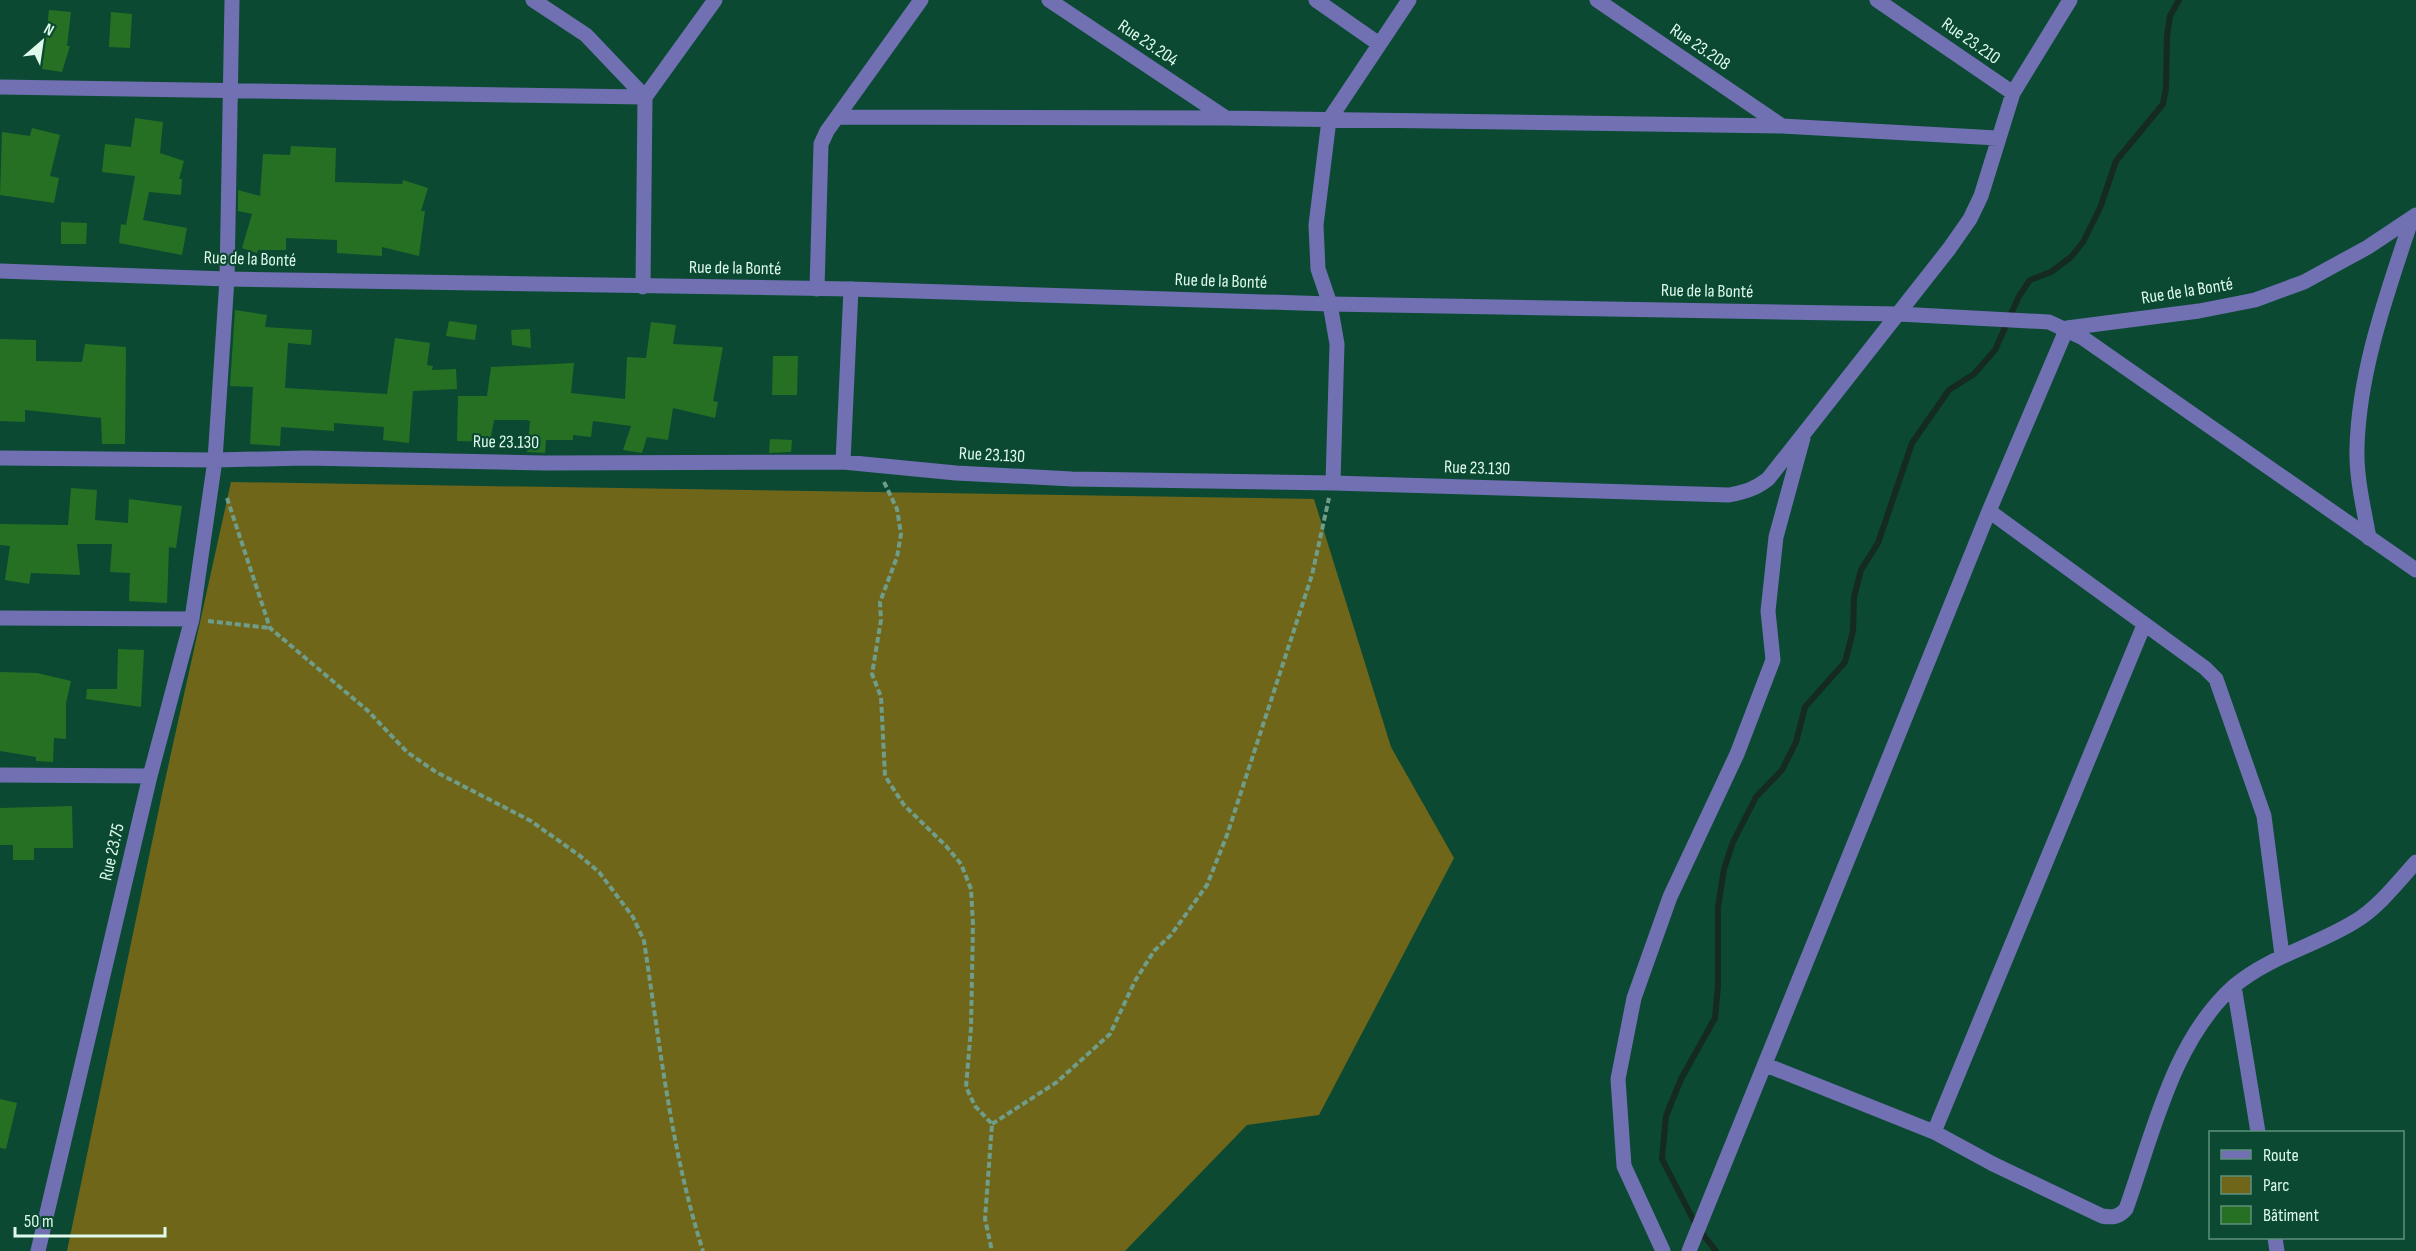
<svg xmlns="http://www.w3.org/2000/svg" width="2416" height="1251" viewBox="0 0 2416 1251" font-family="'Sofia Sans Condensed',sans-serif">
  <style>
    .green { fill: #6f661a }
    .lines { fill: none; stroke-linecap: round; stroke-linejoin: round }
    .stream { stroke: #152a20; stroke-width: 6 }
    .building { fill: #267024 }
    .path { stroke: #6f9d8a; stroke-width: 4; stroke-dasharray: 6 3; stroke-linecap: butt }
    .minor { stroke: #7070b2; stroke-width: 15 }
    .tertiary { stroke: #7070b2; stroke-width: 15 }
    .labels { text-anchor: middle; dominant-baseline: central; stroke-width: 4.5; stroke-linejoin: round; paint-order: stroke }
    .street-label { font-size: 18px; fill: #ddfaeb; stroke: #0b4932 }
  </style>
  <rect width="100%" height="100%" fill="#0b4932"/>
  <path class="green" d="M 231,482 L 1314,499 L 1391,747 L 1454,858 L 1319,1115 L 1247,1125 L 1125,1251 L 67,1251 L 162,794 Z"/>
  <g class="lines">
    <path class="stream" d="M 1716,1251 L 1697,1227 L 1662,1159 L 1666,1116 L 1681,1079 L 1715,1018 L 1718,986 L 1718,907 L 1724,869 L 1733,842 L 1756,797 L 1782,770 L 1796,742 L 1805,707 L 1845,662 L 1853,631 L 1854,597 L 1861,570 L 1878,543 L 1912,443 L 1949,390 L 1974,374 L 1995,350 L 2019,296 L 2030,280 L 2051,272 L 2071,257 L 2083,242 L 2100,208 L 2116,161 L 2163,104 L 2166,88 L 2167,36 L 2170,16 L 2179,0"/>
  </g>
  <path class="building" d="M 49,10 L 71,12 L 67,46 L 70,46 L 62,72 L 42,69 Z
    M 111,12 L 132,14 L 130,48 L 109,47 Z
    M 135,118 L 163,122 L 160,153 L 184,161 L 179,179 L 182,179 L 181,195 L 149,192 L 143,220 L 187,228 L 182,255 L 119,243 L 121,224 L 126,225 L 135,176 L 102,172 L 105,144 L 131,147 Z
    M 32,128 L 60,135 L 50,176 L 59,178 L 54,203 L 0,195 L 2,132 L 30,136 Z
    M 291,146 L 336,148 L 335,182 L 402,184 L 403,180 L 428,188 L 421,211 L 425,211 L 419,256 L 382,247 L 382,256 L 337,253 L 337,240 L 286,238 L 286,250 L 258,250 L 257,253 L 242,248 L 252,214 L 238,211 L 238,190 L 260,196 L 263,154 L 290,155 Z
    M 61,222 L 87,223 L 86,244 L 61,244 Z
    M 235,310 L 267,315 L 265,327 L 312,330 L 311,345 L 288,343 L 285,388 L 387,394 L 395,338 L 430,343 L 427,365 L 433,366 L 432,370 L 456,369 L 457,389 L 413,391 L 409,443 L 383,440 L 384,427 L 334,423 L 334,431 L 281,427 L 280,446 L 250,444 L 253,387 L 230,386 Z
    M 449,321 L 477,325 L 475,340 L 446,336 Z
    M 651,322 L 676,325 L 673,344 L 723,347 L 713,401 L 718,402 L 715,418 L 673,408 L 668,440 L 647,437 L 642,453 L 623,450 L 631,426 L 593,421 L 591,437 L 573,435 L 573,440 L 546,440 L 545,453 L 527,452 L 530,421 L 526,420 L 494,420 L 490,442 L 457,441 L 458,396 L 487,396 L 491,367 L 574,363 L 571,393 L 625,399 L 627,357 L 646,358 Z
    M 530,329 L 531,348 L 512,345 L 511,330 Z
    M 0,339 L 36,340 L 36,361 L 82,362 L 85,344 L 126,347 L 125,444 L 102,444 L 101,418 L 25,410 L 25,422 L 0,421 Z
    M 773,356 L 798,356 L 797,395 L 772,395 Z
    M 770,439 L 792,440 L 791,452 L 769,453 Z
    M 71,488 L 97,490 L 95,520 L 128,523 L 129,499 L 182,506 L 176,548 L 169,547 L 167,603 L 129,601 L 130,573 L 110,572 L 112,544 L 77,544 L 80,575 L 31,573 L 29,584 L 5,580 L 10,546 L 0,545 L 0,524 L 68,525 Z
    M 118,649 L 144,650 L 141,707 L 86,699 L 87,689 L 117,689 Z
    M 0,672 L 37,673 L 71,681 L 66,703 L 66,739 L 54,738 L 53,762 L 36,761 L 36,757 L 0,751 Z
    M 72,806 L 73,848 L 34,848 L 34,860 L 13,860 L 13,845 L 0,845 L 0,808 Z
    M 0,1099 L 17,1103 L 6,1149 L 0,1148 Z"/>
  <g class="lines">
    <path class="path" d="M 884,482 L 897,509 L 901,534 L 897,557 L 880,602 L 881,620 L 872,674 L 881,697 L 885,776 L 904,805 L 946,846 L 961,864 L 971,889 L 973,924 L 971,1028 L 966,1087 L 975,1106 L 992,1124 L 985,1219 L 992,1251
      M 227,498 L 270,628 L 367,710 L 407,752 L 436,772 L 531,821 L 580,856 L 599,872 L 633,917 L 644,941 C 660,1045 671,1151 703,1251
      M 208,621 L 270,628
      M 992,1124 L 1057,1082 L 1110,1034 L 1135,981 L 1154,951 L 1171,935 L 1207,885 L 1227,835 L 1312,575 L 1329,498"/>
    <path class="minor" d="M 533,0 L 586,35 L 645,97
      M 1049,0 L 1226,118
      M 1316,0 L 1379,44
      M 1597,0 L 1782,126
      M 1877,0 L 2013,93
      M 0,87 L 645,97
      M 838,117 L 1226,118 L 1782,126 L 1997,138
      M 643,287 L 645,97 L 715,0
      M 817,289 L 821,144 L 827,131 L 921,0
      M 0,458 L 215,460 L 306,458 L 544,463 L 843,462 L 956,473 L 1072,479 L 1333,483 L 1729,495 C 1745,492 1755,489 1768,479 L 1949,249 L 1970,219 L 1981,196 L 2013,93 L 2070,0
      M 843,462 L 851,289
      M 1333,483 L 1337,344 L 1330,304 L 1318,269 L 1316,225 L 1329,120 L 1409,0
      M 1989,511 L 2205,668 L 2216,679 L 2264,816 L 2282,955
      M 2369,538 C 2364,509 2356,478 2357,448 C 2359,370 2387,294 2411,221
      M 0,618 L 192,619
      M 2144,625 L 1934,1132 L 1993,1164 L 2102,1216 C 2113,1218 2119,1217 2126,1209 C 2153,1134 2173,1040 2234,986 C 2270,956 2315,946 2354,922 C 2378,908 2398,882 2416,862
      M 0,775 L 150,776
      M 2234,986 L 2258,1132
      M 1766,1065 L 1934,1132
      M 2275,1238 L 2277,1251
      M 38,1251 L 150,776 L 192,619 L 215,460 L 227,279 L 232,0
      M 1663,1251 L 1624,1166 L 1618,1079 L 1634,998 L 1670,897 L 1737,754 L 1773,660 L 1768,611 L 1776,537 L 1803,438
      M 1689,1251 L 1989,511 L 2067,328 L 2199,311 L 2255,300 L 2304,282 L 2368,247 L 2416,215"/>
    <path class="tertiary" d="M 0,271 L 227,279 L 851,289 L 1330,304 L 1898,314 L 2049,322 L 2083,338 L 2416,570"/>
  </g>
  <g class="labels">
    <g class="street-label">
      <text transform="translate(1971 41) rotate(35)">Rue 23.210</text>
      <text transform="translate(1148 43) rotate(34)">Rue 23.204</text>
      <text transform="translate(1700 47) rotate(34)">Rue 23.208</text>
      <text transform="translate(250 259) rotate(2)">Rue de la Bonté</text>
      <text transform="translate(735 268) rotate(1)">Rue de la Bonté</text>
      <text transform="translate(1221 281) rotate(2)">Rue de la Bonté</text>
      <text transform="translate(1707 291) rotate(1)">Rue de la Bonté</text>
      <text transform="translate(2187 291) rotate(-9)">Rue de la Bonté</text>
      <text transform="translate(506 442) rotate(1)">Rue 23.130</text>
      <text transform="translate(992 455) rotate(3)">Rue 23.130</text>
      <text transform="translate(1477 468) rotate(2)">Rue 23.130</text>
      <text transform="translate(112 852) rotate(-77)">Rue 23.75</text>
    </g>
  </g>
  <rect x="2209" y="1131" width="195" height="108" fill="#0b4932" stroke="#5f907c" stroke-width="1.5"/>
  <rect x="2221" y="1150" width="30" height="9" fill="#7070b2" stroke="#5f907c" stroke-width="1.5"/>
  <text x="2263" y="1161" font-size="18" fill="#ddfaeb">Route</text>
  <rect x="2221" y="1176" width="30" height="18" fill="#6f661a" stroke="#5f907c" stroke-width="1.5"/>
  <text x="2263" y="1191" font-size="18" fill="#ddfaeb">Parc</text>
  <rect x="2221" y="1206" width="30" height="18" fill="#267024" stroke="#5f907c" stroke-width="1.5"/>
  <text x="2263" y="1221" font-size="18" fill="#ddfaeb">Bâtiment</text>
  <g transform="translate(42 42) rotate(29)" stroke="#0b4932" stroke-width="4.5" paint-order="stroke">
  <path d="M0-4.5L10 22L0 15L-10 22Z" fill="#ddfaeb"/>
  <text y="-9" font-size="16" font-weight="bold" text-anchor="middle" fill="#ddfaeb">N</text>
  </g>
  <path d="M15 1227v9h150v-9" fill="none" stroke="#ddfaeb" stroke-width="3"/>
  <text x="24" y="1227" font-size="18" fill="#ddfaeb" stroke="#0b4932" stroke-width="4.5" paint-order="stroke">50 m</text>
</svg>
